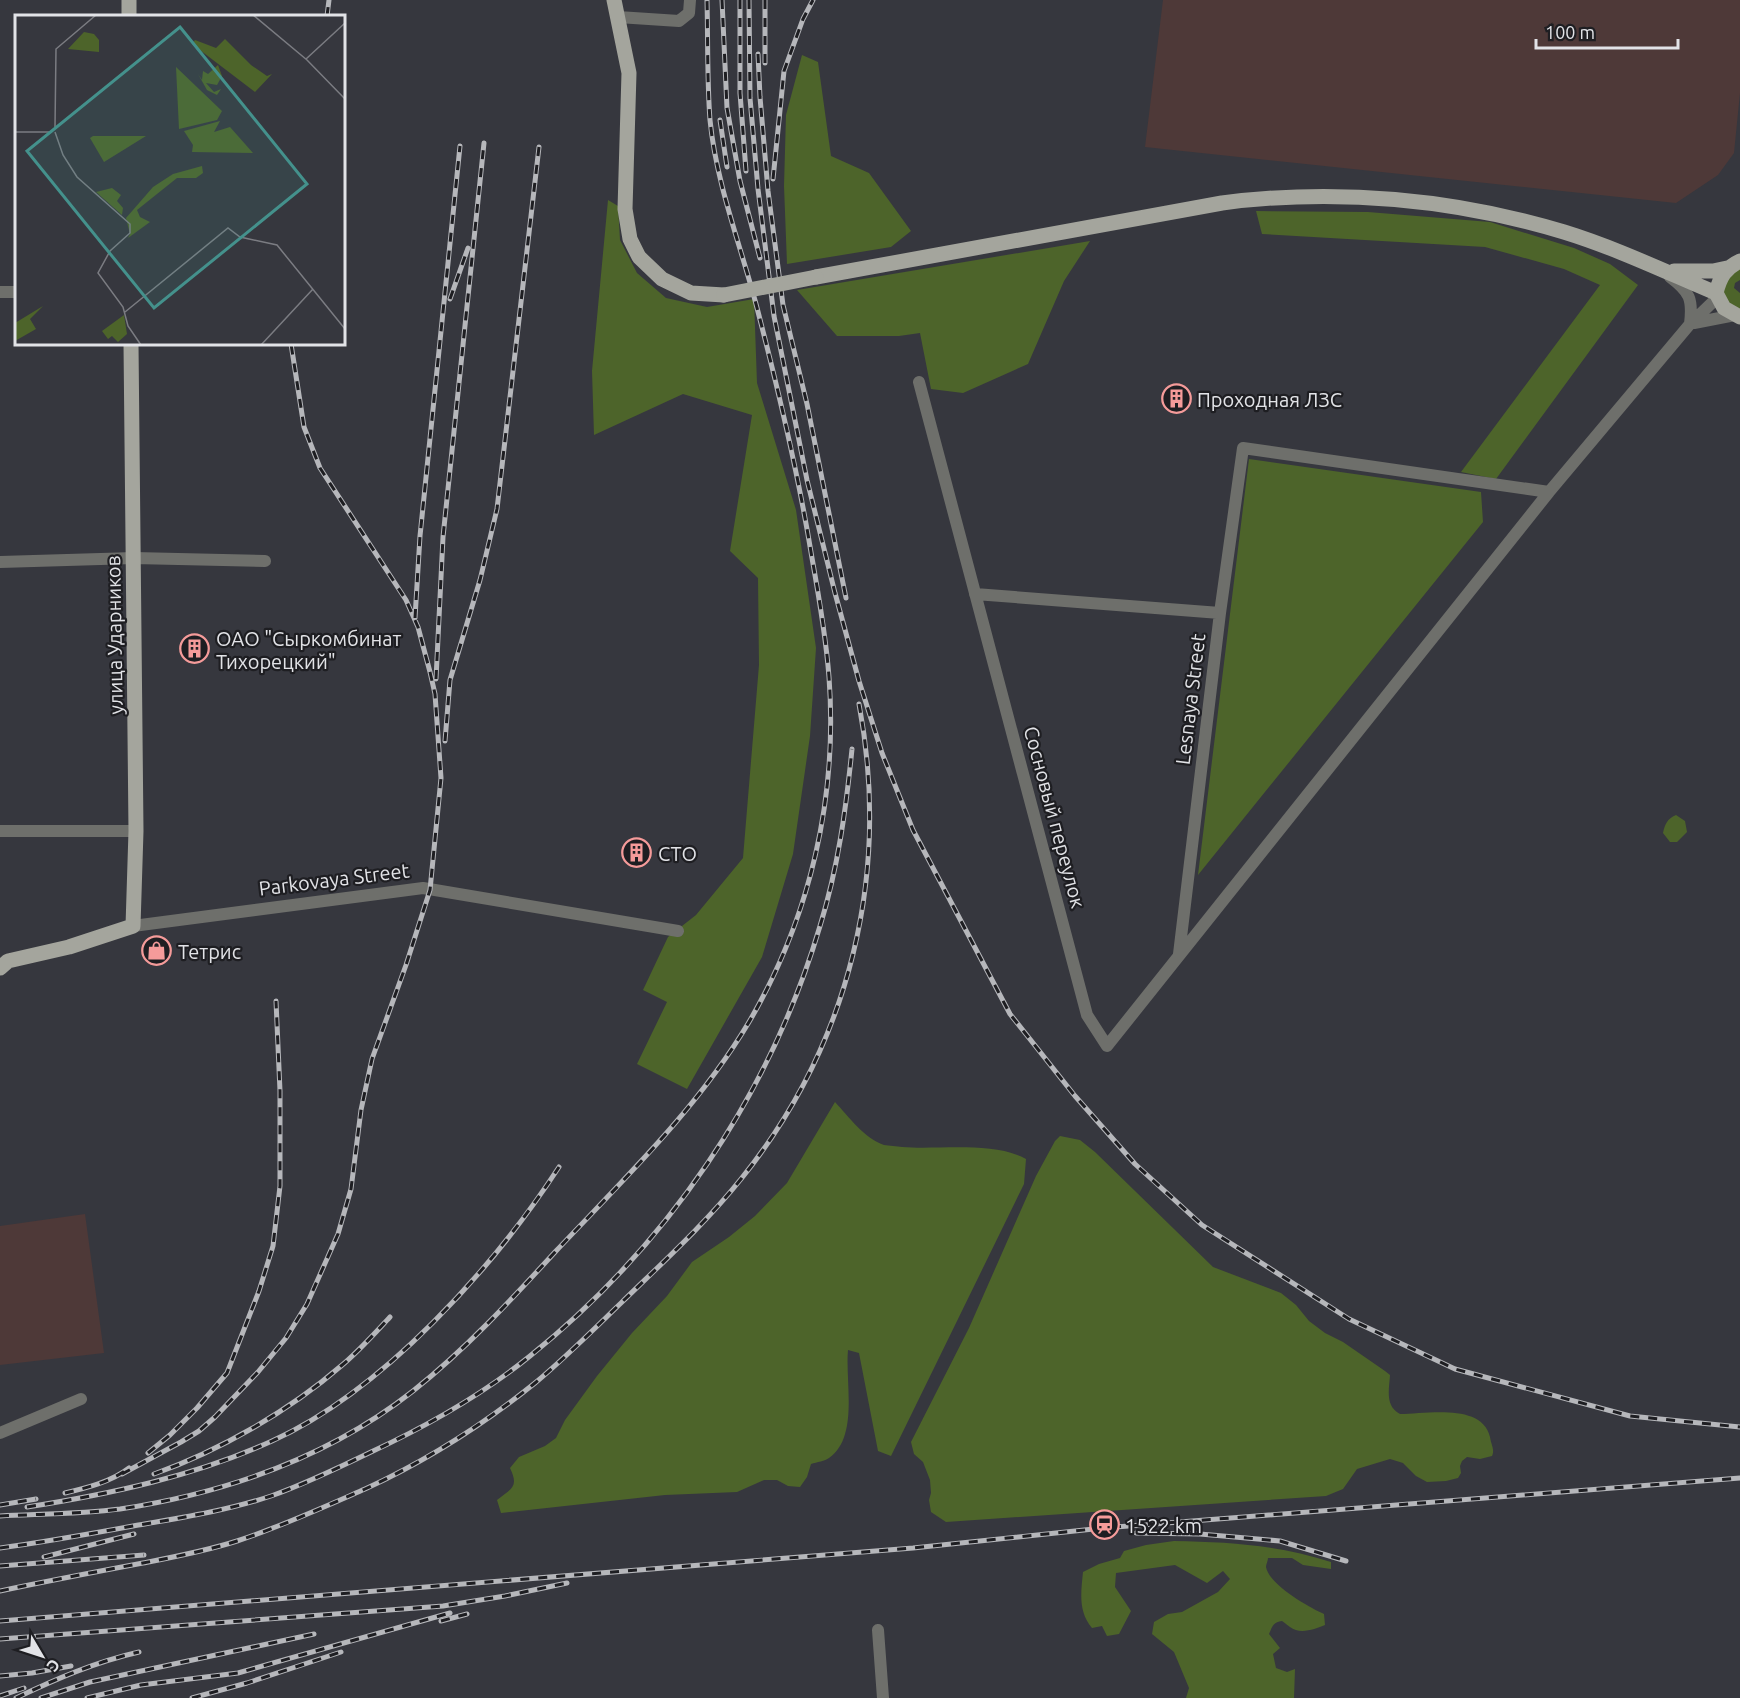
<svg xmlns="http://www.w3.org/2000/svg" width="1740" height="1698" viewBox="0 0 1740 1698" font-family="Ubuntu,sans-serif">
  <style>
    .industrial { fill: #4e3938 }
    .green { fill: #4d642a }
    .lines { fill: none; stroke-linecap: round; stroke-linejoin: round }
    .minor { stroke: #6e6f6b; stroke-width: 12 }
    .major { stroke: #a4a59d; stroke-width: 15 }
    .rail-casing { stroke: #b6b7bb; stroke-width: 5 }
    .rail { stroke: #1e1e22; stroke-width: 3; stroke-dasharray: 9; stroke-linecap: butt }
    .major-bridge { stroke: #a4a59d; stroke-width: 15 }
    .labels { text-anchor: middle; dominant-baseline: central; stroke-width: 4.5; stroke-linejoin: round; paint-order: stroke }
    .poi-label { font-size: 20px; fill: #e2e3e7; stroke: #1e1e22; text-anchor: start }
    .street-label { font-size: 20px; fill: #e2e3e7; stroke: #1e1e22 }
    .inset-road { fill: none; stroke: #7b7c82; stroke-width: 1.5 }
    .view { fill: #44918c; fill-opacity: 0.15; stroke: #44918c; stroke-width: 3 }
    .inset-edge { fill: none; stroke: #e2e3e7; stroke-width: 3 }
  </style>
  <rect width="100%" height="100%" fill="#36373e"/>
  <path class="industrial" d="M 1163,0 L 1740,0 L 1740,93 L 1734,153 L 1718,175 L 1676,203 L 1145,147 Z
    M 85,1214 L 104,1353 L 0,1365 L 0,1226 Z"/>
  <path class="green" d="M 802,55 L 818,62 L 831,156 L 869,173 L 911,231 L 891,247 L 787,264 L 784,186 L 786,115 Z
    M 608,200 L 618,206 L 620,240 L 637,273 L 666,298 L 707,307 L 754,299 L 757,383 L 796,510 L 816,648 L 810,736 L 793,854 L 762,957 L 687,1089 L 637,1064 L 667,1002 L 643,990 L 668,937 L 696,915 L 743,858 L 759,665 L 758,578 L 730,551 L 752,415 L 683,394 L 594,435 L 592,371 Z
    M 1256,211 L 1368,212 L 1490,222 L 1574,248 L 1610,264 L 1638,285 L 1496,479 L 1461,472 L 1600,285 L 1564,269 L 1485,247 L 1262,234 Z
    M 1090,241 L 1064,281 L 1028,364 L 963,393 L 931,389 L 920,333 L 899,336 L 837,336 L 797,290 Z
    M 1740,267 L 1740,280 L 1735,283 L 1734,288 L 1740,293 L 1740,313 L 1736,312 L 1721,293 L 1724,278 Z
    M 1249,459 L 1481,492 L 1483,522 L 1198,875 Z
    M 1676,815 L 1685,821 L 1687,832 L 1677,842 L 1670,842 L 1663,833 C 1665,824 1667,819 1676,815 Z
    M 835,1102 C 849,1117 864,1138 884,1145 C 889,1146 897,1146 902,1147 C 939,1150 994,1141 1026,1159 L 1024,1184 L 891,1456 L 878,1451 L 859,1353 L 848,1350 C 845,1382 859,1437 829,1458 C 825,1461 817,1462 811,1464 L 807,1477 L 800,1487 L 788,1486 L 777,1480 L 764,1480 L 737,1492 L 665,1495 L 501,1513 L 497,1500 C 512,1488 519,1487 510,1468 L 519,1457 L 545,1446 L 556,1438 L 565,1420 L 597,1376 L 632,1333 L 667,1296 L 692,1262 L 729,1237 L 755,1216 L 787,1183 Z
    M 1060,1136 L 1080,1140 L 1095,1152 L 1213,1267 L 1281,1293 L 1296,1305 L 1309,1321 L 1325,1333 L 1343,1342 L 1385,1371 L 1390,1375 C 1389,1390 1385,1406 1400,1414 C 1427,1414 1482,1403 1490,1437 C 1491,1445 1495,1449 1492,1456 L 1480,1459 L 1467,1457 L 1462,1461 L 1460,1466 L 1461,1473 L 1458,1478 L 1446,1481 L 1427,1482 L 1416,1476 L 1403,1463 L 1390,1459 L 1357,1469 L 1343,1489 L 1326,1496 L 946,1522 L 931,1512 L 929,1500 L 931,1493 L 930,1480 L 923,1462 L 914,1454 L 911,1442 L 969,1328 L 1036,1176 L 1055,1141 Z
    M 1174,1541 C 1229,1542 1278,1545 1331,1562 L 1331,1569 L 1303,1565 L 1292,1558 L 1268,1558 C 1268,1561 1266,1564 1266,1567 C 1269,1585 1310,1608 1324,1614 L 1325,1625 C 1315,1629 1300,1635 1290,1627 C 1287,1625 1285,1623 1282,1621 C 1273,1622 1272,1627 1269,1634 L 1280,1648 L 1273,1654 L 1276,1668 L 1287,1672 L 1295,1669 L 1294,1698 L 1186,1698 L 1189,1688 L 1174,1652 L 1152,1634 L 1154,1622 L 1168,1614 L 1182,1612 L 1218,1592 L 1230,1579 L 1223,1571 L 1207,1583 L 1175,1565 L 1116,1573 L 1115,1587 L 1131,1611 L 1119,1634 L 1107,1636 L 1102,1626 L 1092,1628 C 1078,1612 1081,1592 1083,1572 L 1099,1564 L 1120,1558 L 1124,1551 L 1146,1545 Z"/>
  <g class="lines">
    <path class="minor" d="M 618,17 L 679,21 L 689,13 L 690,0
      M 1670,277 C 1690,292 1693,299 1690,324
      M 0,292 L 16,292
      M 1694,323 L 1735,315
      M 919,382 L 1087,1015 L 1107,1046 L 1549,492 L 1690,324 L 1718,297
      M 0,562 L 134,558 L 265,561
      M 975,594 L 1220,613
      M 0,831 L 136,831
      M 133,926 L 423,888 L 678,931
      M 1179,954 L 1220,613 L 1243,448 L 1549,492
      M 0,1433 L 81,1399
      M 878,1630 L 883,1698"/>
    <path class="major" d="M 129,0 L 129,16
      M 614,0 L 629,73 L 625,209 L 630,239 L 639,257 L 662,279 L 691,293 L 724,295
      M 1740,261 C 1725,268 1720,277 1716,293 L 1724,308 L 1740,317
      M 1674,271 L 1713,271 L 1727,268
      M 816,277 L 1222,203 C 1336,188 1455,199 1564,232 C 1616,248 1666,272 1716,293
      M 0,968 L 8,961 L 69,947 L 133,926 L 136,831 L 131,344"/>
    <defs>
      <path id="rail" d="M 722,0 L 727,108 L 740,181 L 760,258
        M 740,0 L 740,93 L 746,171
        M 749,0 L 750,98 L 758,189 L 774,316 L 807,480 L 835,593 L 859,681 L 882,753 L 913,830 L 1010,1014 L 1075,1096 L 1135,1164 L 1202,1225 L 1349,1319 L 1455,1369 L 1630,1416 L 1740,1427
        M 765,0 L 765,63
        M 327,16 L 329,0
        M 758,54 L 760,97 L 768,191 L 783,305 L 807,404 L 846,598
        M 720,120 L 727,167
        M 773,179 L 784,71 L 803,19 L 813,0
        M 450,299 L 468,248
        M 415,618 L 420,536 L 460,146
        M 436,679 L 443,537 L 484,143
        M 445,741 L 450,680 L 480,580 L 497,509 L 539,147
        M 148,1453 L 170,1435 L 197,1408 L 227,1373 L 259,1291 L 273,1246 L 280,1186 L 280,1091 L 276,1001
        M 122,1474 L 181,1442 L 199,1431 L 215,1417 L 258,1372 L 286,1338 L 307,1304 L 338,1234 L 351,1189 L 361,1110 L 372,1059 L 406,965 L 430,890 L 441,778 L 435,694 L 430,672 L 418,627 L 406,600 L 320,468 L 304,427 L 291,344
        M 154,1474 C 219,1451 289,1411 341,1366 C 359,1351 374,1334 390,1317
        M 65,1493 C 86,1488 111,1482 129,1468
        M 0,1505 L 36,1499
        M 27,1507 C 111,1494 195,1476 272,1441 C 383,1391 494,1267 559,1167
        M 0,1516 C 40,1514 81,1514 120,1509 C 225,1493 328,1458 413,1391 C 466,1349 511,1300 556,1251 C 624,1179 698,1108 749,1022 C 810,918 838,797 829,677 C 826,637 819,597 812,558 C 798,472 778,388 756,304 C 740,244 716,182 710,120 C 707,80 708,40 707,0
        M 1136,1533 L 1200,1534 L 1280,1541 L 1346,1561
        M 0,1548 C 45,1542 89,1534 133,1526 C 180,1518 226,1511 271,1496 C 305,1484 338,1468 371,1452 C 427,1426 482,1395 530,1356 C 667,1246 770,1095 820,926 C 838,868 846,809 852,749
        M 44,1557 L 134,1534
        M 0,1566 L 144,1555
        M 0,1591 C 47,1581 95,1572 143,1563 C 174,1557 206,1551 237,1541 C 280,1527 324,1507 365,1489 C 424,1462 484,1424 535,1383 C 565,1358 593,1330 621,1303 C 662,1263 705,1224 741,1179 C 850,1044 891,874 859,704
        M 0,1621 L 913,1548 L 1103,1528 L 1740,1478
        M 441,1621 L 467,1614
        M 0,1639 L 443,1606 L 505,1596 L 567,1583
        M 0,1676 L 32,1673 L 71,1666
        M 0,1696 L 24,1688
        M 16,1698 C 56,1679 95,1662 139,1652
        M 41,1698 L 90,1682 L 314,1634
        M 87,1698 L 141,1685 L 238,1673 L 450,1613
        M 192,1698 L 247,1683 L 341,1652"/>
    </defs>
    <use href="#rail" class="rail-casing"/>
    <use href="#rail" class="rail"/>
    <path class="major-bridge" d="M 724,295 L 816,277"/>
  </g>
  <defs>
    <symbol id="building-ring" viewBox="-11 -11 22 22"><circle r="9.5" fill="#1e1e22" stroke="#f59b9a" stroke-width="1.5"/><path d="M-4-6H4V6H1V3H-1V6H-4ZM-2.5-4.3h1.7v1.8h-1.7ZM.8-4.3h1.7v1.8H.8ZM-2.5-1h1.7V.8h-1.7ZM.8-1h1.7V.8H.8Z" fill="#f59b9a"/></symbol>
    <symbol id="shop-ring" viewBox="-11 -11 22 22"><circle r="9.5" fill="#1e1e22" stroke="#f59b9a" stroke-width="1.5"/><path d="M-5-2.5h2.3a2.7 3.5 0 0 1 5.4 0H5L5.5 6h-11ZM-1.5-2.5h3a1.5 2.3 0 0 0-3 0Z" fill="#f59b9a"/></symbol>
    <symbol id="station-ring" viewBox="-11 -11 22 22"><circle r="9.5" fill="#1e1e22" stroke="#f59b9a" stroke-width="1.5"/><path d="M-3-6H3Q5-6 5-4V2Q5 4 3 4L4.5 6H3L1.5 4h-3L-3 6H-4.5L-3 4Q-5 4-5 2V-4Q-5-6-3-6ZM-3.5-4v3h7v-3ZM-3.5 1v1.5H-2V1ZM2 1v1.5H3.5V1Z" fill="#f59b9a"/></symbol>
  </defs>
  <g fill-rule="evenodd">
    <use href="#building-ring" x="1160" y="382" width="33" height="33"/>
    <use href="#building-ring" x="178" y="632" width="33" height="33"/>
    <use href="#building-ring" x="620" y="836" width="33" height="33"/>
    <use href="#shop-ring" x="140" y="934" width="33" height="33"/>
    <use href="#station-ring" x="1088" y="1508" width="33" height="33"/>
  </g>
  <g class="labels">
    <g class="poi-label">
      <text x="1197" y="399">Проходная ЛЗС</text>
      <text x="216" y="638">ОАО "Сыркомбинат<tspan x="216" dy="23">Тихорецкий"</tspan></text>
      <text x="658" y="853">СТО</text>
      <text x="178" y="951">Тетрис</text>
      <text x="1125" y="1525">1522 km</text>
    </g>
    <g class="street-label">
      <text transform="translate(114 635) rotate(-91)">улица Ударников</text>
      <text transform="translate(1190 699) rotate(-83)">Lesnaya Street</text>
      <text transform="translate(1055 817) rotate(75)">Сосновый переулок</text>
      <text transform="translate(334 879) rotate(-7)">Parkovaya Street</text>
    </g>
  </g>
  <g transform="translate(15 15)">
    <rect width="330" height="330" fill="#36373e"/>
    <path d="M 69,17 L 79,19 L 84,25 L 84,37 L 53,34 ZM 210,24 L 236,50 L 252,61 L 257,59 L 240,77 L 177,29 L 180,25 L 201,33 ZM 203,50 L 207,61 L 202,70 L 191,68 L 199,77 L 206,74 L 202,80 L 192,75 L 183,59 L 187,65 L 188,56 L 193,59 ZM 161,52 L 207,96 L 202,105 L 164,114 ZM 205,106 L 199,117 L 215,112 L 238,138 L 177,137 L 178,130 L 169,116 ZM 78,121 L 131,121 L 89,147 L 75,123 ZM 187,151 L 188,158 L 181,163 L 162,163 L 122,195 L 125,202 L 135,207 L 113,223 L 115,219 L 111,203 L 138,172 L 158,159 ZM 97,173 L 106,180 L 102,186 L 108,193 L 107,200 L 81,177 ZM 28,291 L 15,304 L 21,314 L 0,326 L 0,308 ZM 109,300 L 112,319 L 103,327 L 97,321 L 93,324 L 87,316 Z" fill="#4d642a"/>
    <path class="inset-road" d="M 238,0 L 292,45 L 330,84M 291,44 L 330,8M 40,112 L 41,34 L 81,0M 0,117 L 36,117M 40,117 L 48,140 L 62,162 L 115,209 L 115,218 L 95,236 L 83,258 L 108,292 L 113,311 L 126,330M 110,297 L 213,213 L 225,222 L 262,230 L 330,314M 246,330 L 298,274"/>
    <path class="view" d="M 165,12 L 292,169 L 139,293 L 12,136 Z"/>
    <rect width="330" height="330" class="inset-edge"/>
  </g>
  <g transform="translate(42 1656) rotate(129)" stroke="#1e1e22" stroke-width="4.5" paint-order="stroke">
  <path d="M0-4.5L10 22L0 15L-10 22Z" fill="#e2e3e7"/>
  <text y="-9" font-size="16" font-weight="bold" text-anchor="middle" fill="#e2e3e7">С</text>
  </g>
  <path d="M1536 39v9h142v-9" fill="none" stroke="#e2e3e7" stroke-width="3"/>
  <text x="1545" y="39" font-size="18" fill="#e2e3e7" stroke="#1e1e22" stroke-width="4.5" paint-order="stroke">100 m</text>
</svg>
